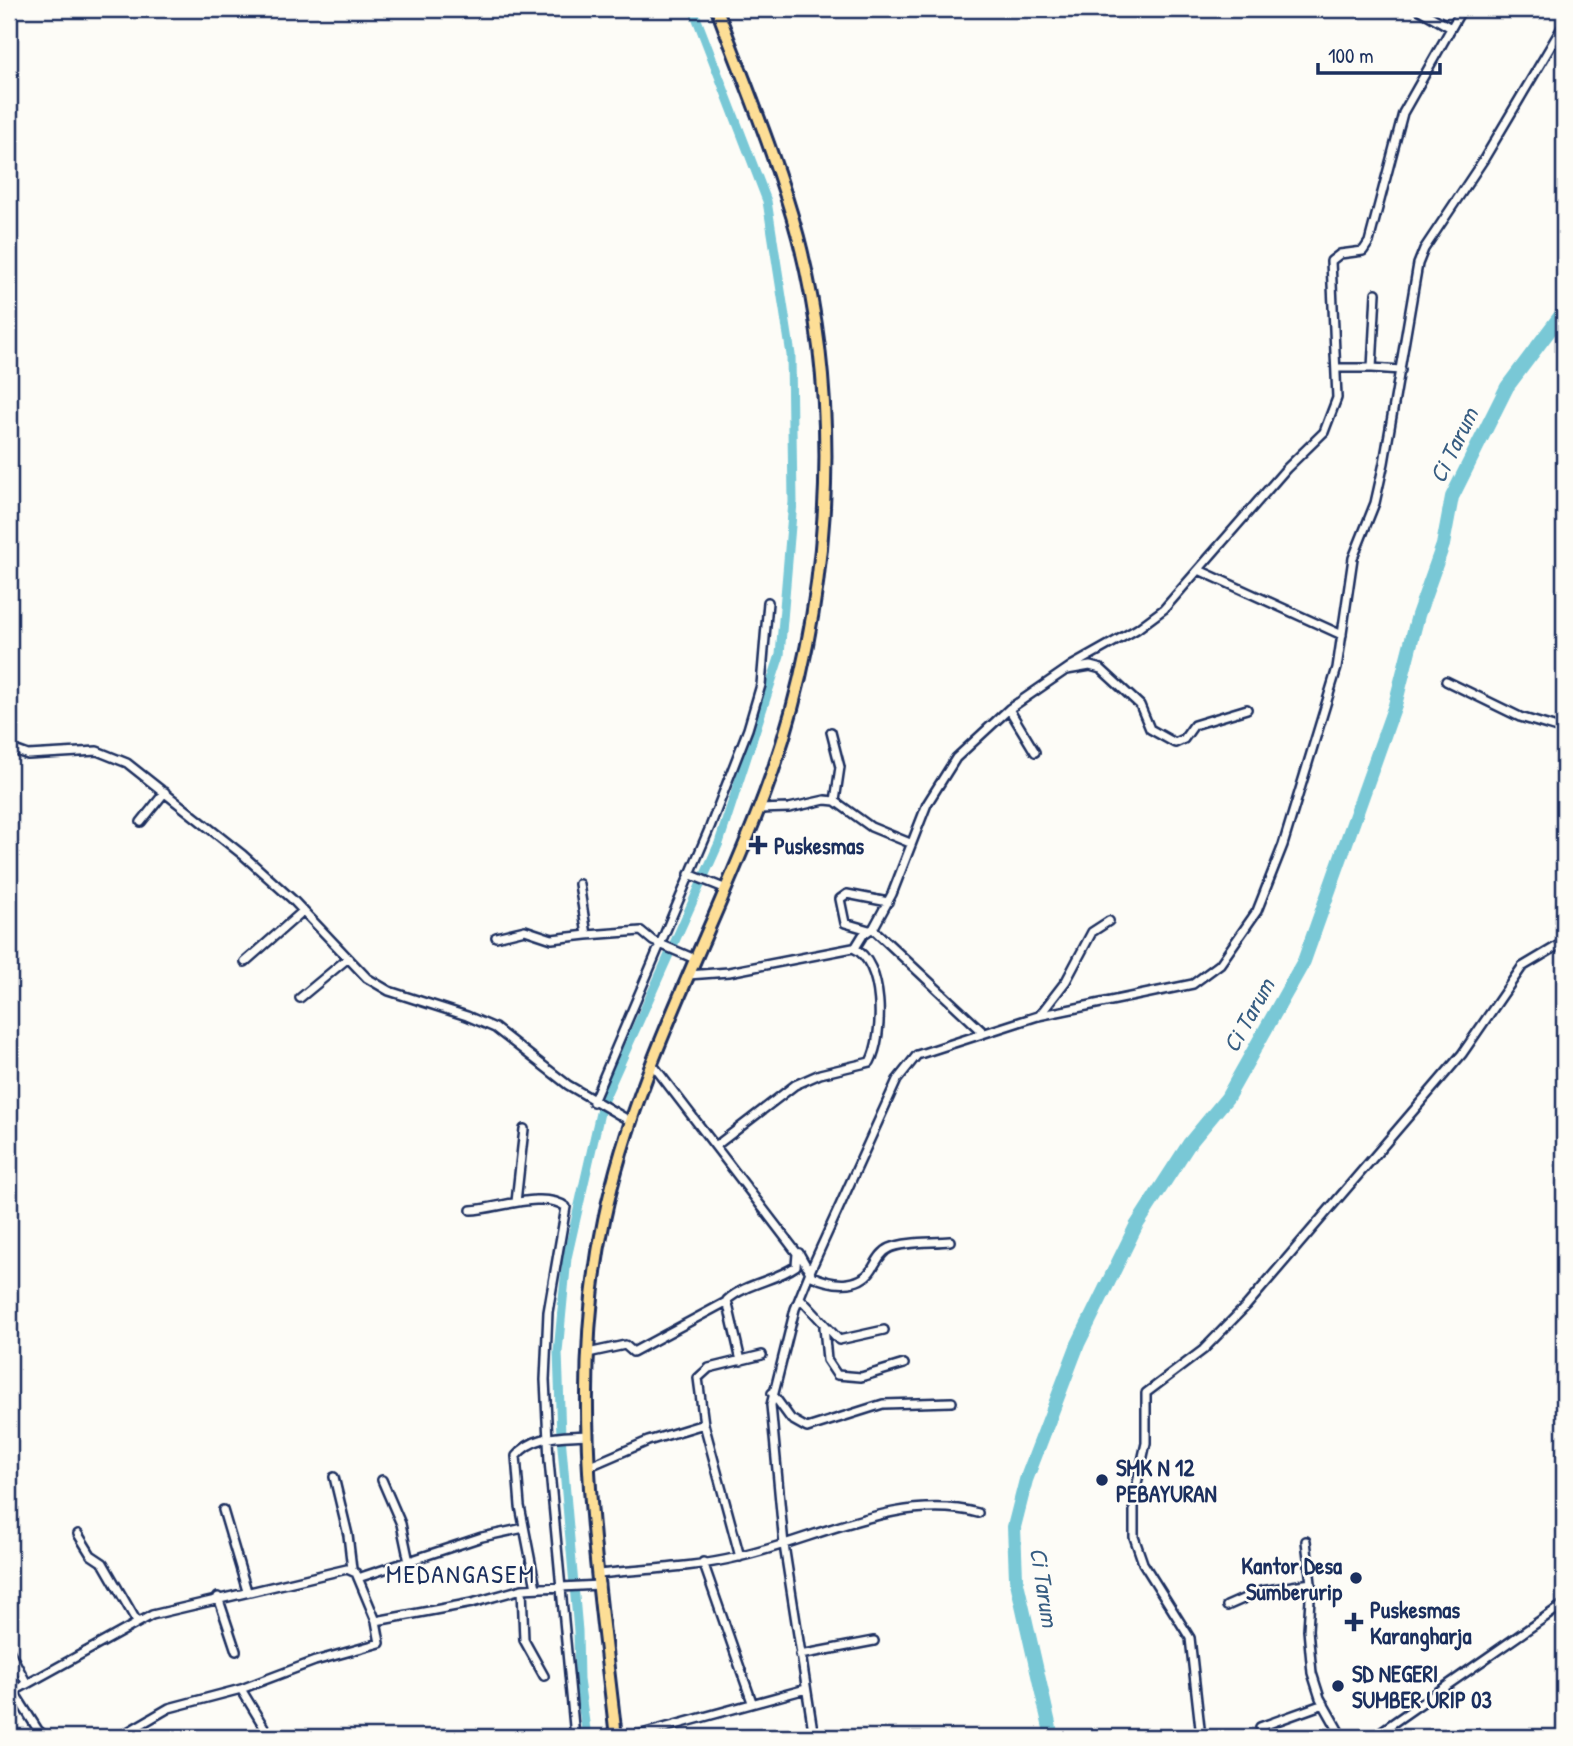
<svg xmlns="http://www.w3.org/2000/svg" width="1573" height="1746" viewBox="0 0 1573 1746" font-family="'Patrick Hand',sans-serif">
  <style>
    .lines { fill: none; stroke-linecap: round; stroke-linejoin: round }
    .canal { stroke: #79c8d6; stroke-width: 9 }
    .river { stroke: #79c8d6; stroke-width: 14 }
    .street-casing { stroke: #1b2f5e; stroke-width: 12 }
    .primary-casing { stroke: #1b2f5e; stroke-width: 16 }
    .street { stroke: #fdfcf7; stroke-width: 7 }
    .primary { stroke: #fdde96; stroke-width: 10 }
    .poi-dot { fill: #1b2f5e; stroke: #fdfcf7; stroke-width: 2.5 }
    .labels { text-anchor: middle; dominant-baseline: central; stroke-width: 5; stroke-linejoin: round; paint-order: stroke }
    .poi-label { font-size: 23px; font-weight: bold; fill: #1b2f5e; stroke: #fdfcf7; text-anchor: start }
    .water-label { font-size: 24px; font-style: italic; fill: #375d82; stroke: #fdfcf7 }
    .quarter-label { font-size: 26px; letter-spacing: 2px; fill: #1b2f5e; stroke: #fdfcf7 }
  </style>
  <rect width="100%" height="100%" fill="#fdfcf7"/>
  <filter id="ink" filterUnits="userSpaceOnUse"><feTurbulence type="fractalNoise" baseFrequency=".0143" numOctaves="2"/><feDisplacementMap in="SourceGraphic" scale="14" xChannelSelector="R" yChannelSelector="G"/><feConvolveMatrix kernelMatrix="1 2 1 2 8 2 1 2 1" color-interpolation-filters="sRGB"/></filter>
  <g filter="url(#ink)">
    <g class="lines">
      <path class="canal" d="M 587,1737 L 579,1680 L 578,1631 L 561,1436 L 558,1352 L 567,1258 L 602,1104 L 719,843 L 780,655 L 793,502 L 791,355 L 767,201 L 693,9"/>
      <path class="river" d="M 1052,1737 L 1016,1578 L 1014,1527 L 1026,1480 L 1078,1344 L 1136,1226 L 1189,1144 L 1227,1098 L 1304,961 L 1395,705 L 1418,615 L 1443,545 L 1452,497 L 1507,387 L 1564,311"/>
      <defs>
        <path id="street" d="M 1418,9 L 1451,28
          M 1336,368 L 1372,368 L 1376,293
          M 1372,368 L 1401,370
          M 1199,570 L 1342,635
          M 1067,670 L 1090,666 L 1101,669 L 1140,705 L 1150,729 L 1175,743 L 1184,739 L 1194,725 L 1247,709
          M 1446,681 L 1520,717 L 1564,730
          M 1009,709 L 1035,752
          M 831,732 L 840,767 L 835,801
          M 9,748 L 28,755 L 97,751 L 127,763 L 243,855 L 292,899 L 367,978 L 389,991 L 467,1016 L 495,1028 L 568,1085 L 630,1121
          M 758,809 L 789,808 L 825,800 L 835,801 L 871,827 L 910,843
          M 141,822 L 165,792
          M 689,874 L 724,888
          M 579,884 L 587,935 L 641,931 L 653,941 L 695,959
          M 869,930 L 845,923 L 840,899 L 847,894 L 888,902
          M 496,937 L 525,930 L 552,939 L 587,935
          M 855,948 L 863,935 L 870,930
          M 245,962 L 303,911
          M 688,975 L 729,972 L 853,948 C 885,961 884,1036 870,1062 L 820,1074 L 795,1085 L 717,1145
          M 300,998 L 347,959
          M 1039,1016 L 1066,981 L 1092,932 L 1109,921
          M 983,1032 L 873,929 L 892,894 L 927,804 L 956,758 L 1009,709 L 1073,665 L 1137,629 L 1164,609 L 1286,469 L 1324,432 L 1337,398 L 1331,261 L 1340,254 L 1363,251 L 1369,242 L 1403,113 L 1462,9
          M 653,1065 L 797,1253 L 796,1266 C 775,1281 746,1283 727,1300 L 741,1361
          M 593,1102 L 710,827 L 748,729 L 761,685 L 768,602
          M 516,1202 L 524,1129
          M 471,1210 C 497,1209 544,1190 566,1207 L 548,1312 L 545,1380 L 549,1461 L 575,1737
          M 799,1253 L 812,1276 C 831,1285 859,1289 872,1269 C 877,1261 881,1252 890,1248 C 907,1241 932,1243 950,1241
          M 800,1298 L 839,1340 L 884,1330
          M 824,1327 L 827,1360 L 837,1375 L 861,1377 L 904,1364
          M 588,1353 L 625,1345 L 633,1352 L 726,1302
          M 772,1393 L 791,1419 L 807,1428 L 883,1404 L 952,1402
          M 590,1466 L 648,1441 L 704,1424
          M 334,1477 L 348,1535 L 352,1569
          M 382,1480 L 401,1524 L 409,1562
          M 223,1510 L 247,1591
          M 78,1534 L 91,1555 L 103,1563 L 137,1622
          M 1306,1541 L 1311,1583 L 1308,1630 L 1312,1673 L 1320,1698 L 1342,1737
          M 740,1557 L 704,1424 L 698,1378 L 709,1368 L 762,1355
          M 703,1562 L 752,1702
          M 599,1574 C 645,1569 693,1568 738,1557 C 815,1540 898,1492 978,1513
          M 358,1578 L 482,1537 L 524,1528
          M 536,1588 L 520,1506 L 516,1456 C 534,1434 562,1437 587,1435
          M 522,1589 L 524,1640 L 544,1676
          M 218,1597 L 236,1651
          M 1227,1606 L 1261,1591 L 1311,1583
          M 9,1650 L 27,1684
          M 800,1655 L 874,1641
          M 14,1692 L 38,1730 L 46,1737
          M 9,1694 L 152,1615 L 347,1569 L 356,1573 L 376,1621 L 472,1603 L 522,1589 L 600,1585
          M 1260,1727 L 1324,1704
          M 119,1737 L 169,1708 L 241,1689
          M 270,1737 L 241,1689 L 315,1661 L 380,1643 L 376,1621
          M 631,1737 L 806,1689
          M 814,1737 L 784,1545 L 771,1405 L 795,1309 L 812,1267 L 897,1080 L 917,1055 L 1038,1016 L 1193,984 L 1220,964 L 1257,911 L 1283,845 L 1337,668 L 1353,558 L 1375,503 L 1384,463 L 1418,264 L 1424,249 L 1484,159 L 1564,24
          M 1201,1737 L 1190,1638 L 1143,1563 L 1134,1537 L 1134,1497 L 1146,1443 L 1146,1393 L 1203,1350 L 1247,1305 L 1462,1054 L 1522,967 L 1564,942
          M 1373,1737 L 1564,1604"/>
        <path id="primary" d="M 616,1737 C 597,1567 568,1389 604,1220 C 635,1070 712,935 765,793 C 830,618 845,417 798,237 C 777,159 745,84 717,9"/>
      </defs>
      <use href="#street" class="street-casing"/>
      <use href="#primary" class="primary-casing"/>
      <use href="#street" class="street"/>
      <use href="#primary" class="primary"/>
    </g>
  </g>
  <g class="poi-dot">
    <path d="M754.5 834.5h7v7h7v7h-7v7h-7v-7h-7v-7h7z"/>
    <circle cx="1102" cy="1480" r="7"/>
    <circle cx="1356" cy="1578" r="7"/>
    <path d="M1350.5 1611.5h7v7h7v7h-7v7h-7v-7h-7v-7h7z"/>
    <circle cx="1338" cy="1686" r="7"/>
  </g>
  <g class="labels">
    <g class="poi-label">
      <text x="774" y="845">Puskesmas</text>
      <text x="1116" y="1467">SMK N 12<tspan x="1116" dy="26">PEBAYURAN</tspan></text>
      <text x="1342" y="1565" text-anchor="end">Kantor Desa<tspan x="1342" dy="26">Sumberurip</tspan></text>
      <text x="1370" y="1609">Puskesmas<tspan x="1370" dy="26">Karangharja</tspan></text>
      <text x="1352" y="1673">SD NEGERI<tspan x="1352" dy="26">SUMBER URIP 03</tspan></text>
    </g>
    <g class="water-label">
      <text transform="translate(1453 445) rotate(-64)">Ci Tarum</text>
      <text transform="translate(1248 1015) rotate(-61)">Ci Tarum</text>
      <text transform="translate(1045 1587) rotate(81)">Ci Tarum</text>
    </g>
    <g class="quarter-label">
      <text x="461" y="1573">MEDANGASEM</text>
    </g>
  </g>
  <rect width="1573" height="1746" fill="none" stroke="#fdfcf7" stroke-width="35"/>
  <rect x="18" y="18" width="1538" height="1711" fill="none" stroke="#1b2f5e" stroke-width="2.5" filter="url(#ink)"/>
  <path d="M1318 63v10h122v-10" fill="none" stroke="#1b2f5e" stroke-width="3.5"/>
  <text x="1328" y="63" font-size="21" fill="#1b2f5e" stroke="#fdfcf7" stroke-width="5" paint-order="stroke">100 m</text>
</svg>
